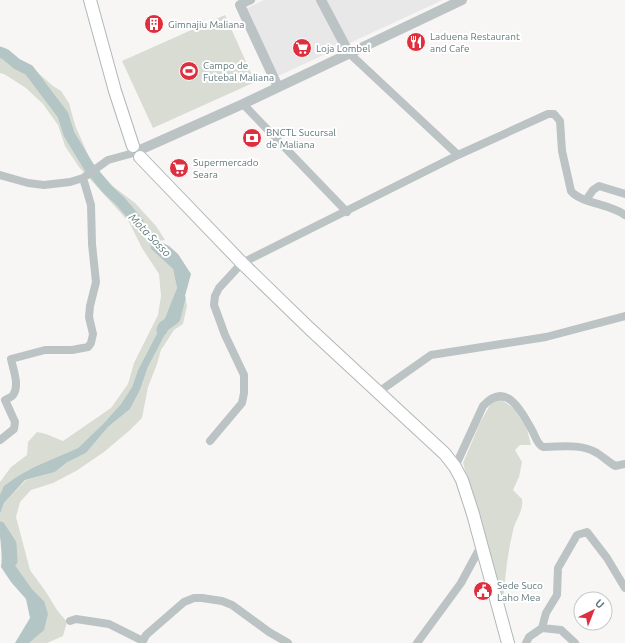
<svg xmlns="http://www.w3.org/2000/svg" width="625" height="643" viewBox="0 0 625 643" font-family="Ubuntu,sans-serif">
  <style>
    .built { fill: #e8e8e8 }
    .green { fill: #d9dcd3 }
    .water { fill: #b3c5c4 }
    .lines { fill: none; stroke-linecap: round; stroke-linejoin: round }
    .river { stroke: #b3c5c4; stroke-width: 11 }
    .primary-casing { stroke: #b0b8b9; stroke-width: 14 }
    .minor { stroke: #bcc3c4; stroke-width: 8 }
    .tertiary { stroke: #bcc3c4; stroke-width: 10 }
    .primary { stroke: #fff; stroke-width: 12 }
    .labels { text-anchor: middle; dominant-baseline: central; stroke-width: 4; stroke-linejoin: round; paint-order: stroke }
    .poi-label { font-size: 10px; fill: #637a7e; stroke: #fff; text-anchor: start }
    .water-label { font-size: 11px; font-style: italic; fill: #5e7978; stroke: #fff }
  </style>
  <rect width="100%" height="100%" fill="#f7f6f4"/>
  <path class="built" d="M 264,0 L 443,0 L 276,77 L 245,9 Z"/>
  <path class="green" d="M 225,15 L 255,82 L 153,128 L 122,61 Z
    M 0,49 L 28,64 L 53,86 L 61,91 L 69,103 L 75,125 L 92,164 L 114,187 L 135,203 L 156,226 L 165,240 L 159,241 C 151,231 138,213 126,210 L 150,242 L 151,249 L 173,269 L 177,288 L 165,318 L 138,370 L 132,387 L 121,404 L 103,424 L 78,448 L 34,467 L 18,476 L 0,495 L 0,482 L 11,467 L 27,455 L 28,442 L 37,432 L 46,434 L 63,441 L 111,408 L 128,384 L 134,363 L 158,315 L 161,296 L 159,274 L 142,248 L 129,222 L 79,167 L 65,146 L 58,125 L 43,104 L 26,88 L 4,74 L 0,73 Z
    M 185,296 L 187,306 L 183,324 L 174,330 L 161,350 L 157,364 L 148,387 L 142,418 L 130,430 L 104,452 L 76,471 L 53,483 L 31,490 L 20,502 L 16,517 L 30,570 L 46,592 L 57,610 L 67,622 L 63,636 L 47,643 L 29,643 L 44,601 L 32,589 L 15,565 L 14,551 L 2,536 L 0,531 L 0,514 L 4,503 L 26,480 L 55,472 L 66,463 L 86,453 L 108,427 L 130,409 L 140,390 L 148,367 Z
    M 500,399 L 514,408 L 527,429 L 531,445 L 520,445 L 515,450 L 522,462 L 519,477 L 513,490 L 522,499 C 524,511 515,520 513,531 C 507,555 505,579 503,603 L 463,463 L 480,423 L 491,403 Z"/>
  <path class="water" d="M 125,210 L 131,212 L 151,231 L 159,241 L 169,246 L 178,254 L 191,274 L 185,296 L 148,367 L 140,390 L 130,409 L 108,427 L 86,453 L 66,463 L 55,472 L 25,480 L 4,503 L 0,514 L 0,495 L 4,486 L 18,476 L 34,467 L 78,448 L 103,424 L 121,404 L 132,387 L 138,370 L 165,318 L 177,288 L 173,269 L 151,249 L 150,242 Z
    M 0,531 L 2,536 L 14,551 L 15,565 L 32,589 L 44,601 L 48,614 L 44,630 L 29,643 L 15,643 L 30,618 L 26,599 L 11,582 L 1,567 C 3,554 0,544 0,531 Z"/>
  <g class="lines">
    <path class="river" d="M 0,52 L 5,54 L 17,64 L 29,70 L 63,115 L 69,134 L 89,167 L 107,189 L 121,202 L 138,222
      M 162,330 L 163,327 L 175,318 L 180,298
      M 0,527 L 11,544 L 12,561"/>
    <defs>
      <path id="primary" d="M 90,0 L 115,91 L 133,146
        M 140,157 L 242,263 L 310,329 L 445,454 L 455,467 L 462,480 L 473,514 L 508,643"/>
    </defs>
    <use href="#primary" class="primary-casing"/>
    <path class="minor" d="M 240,5 L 251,0
      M 349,53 L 458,155 L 548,114 L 554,114 L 560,121 L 562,151 L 571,191 C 580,203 611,204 625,215
      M 243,104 L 347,212
      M 0,175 L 28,183 L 44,185 L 70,182 L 83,178 L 108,160 L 130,154
      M 586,200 L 593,190 L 599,186 L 625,194
      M 377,393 L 431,355 L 546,337 L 625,316
      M 0,440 L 14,429 L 15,422 L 5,400 C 7,399 12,397 13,395 C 20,386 13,369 11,359 L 45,350 L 72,350 L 88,347 L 91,343 L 93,334 L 89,317 L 90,306 L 96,282 L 92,244 L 91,205 L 83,178
      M 210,441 L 242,403 L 244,393 L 244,375 L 225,335 L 214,305 L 215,296 L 219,288 L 242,263 L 458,155
      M 455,467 L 483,406 C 507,380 522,412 533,432 C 536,438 537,444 543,447 C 560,447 581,443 597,453 C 603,457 609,462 615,466 L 625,464
      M 70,621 L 76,619 L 109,624 L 143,641
      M 542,628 L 561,630 L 575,643
      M 142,643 L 146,635 L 184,602 L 194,598 L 202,598 L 222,601 L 232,605 L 269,632 L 288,643
      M 417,643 L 461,583 L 481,546
      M 526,643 L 529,637 L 542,628 L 546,613 L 557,595 L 558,568 L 577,535 L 587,532 L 607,558 L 625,588"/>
    <path class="tertiary" d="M 321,0 L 349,53
      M 240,5 L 278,87
      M 142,149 L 243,104 L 462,0"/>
    <use href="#primary" class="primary"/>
  </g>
  <defs>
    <symbol id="building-disc" viewBox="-11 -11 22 22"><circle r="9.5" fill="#dd2f3d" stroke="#fff"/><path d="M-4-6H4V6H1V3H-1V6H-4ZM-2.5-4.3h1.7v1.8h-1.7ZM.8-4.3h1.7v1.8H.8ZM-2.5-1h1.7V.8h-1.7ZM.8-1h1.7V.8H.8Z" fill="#fff"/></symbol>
    <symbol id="restaurant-disc" viewBox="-11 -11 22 22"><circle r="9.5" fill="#dd2f3d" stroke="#fff"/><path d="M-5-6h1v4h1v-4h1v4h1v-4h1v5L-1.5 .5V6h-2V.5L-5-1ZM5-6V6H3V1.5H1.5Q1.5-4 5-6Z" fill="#fff"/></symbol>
    <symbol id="supermarket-disc" viewBox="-11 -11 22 22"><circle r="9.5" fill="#dd2f3d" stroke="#fff"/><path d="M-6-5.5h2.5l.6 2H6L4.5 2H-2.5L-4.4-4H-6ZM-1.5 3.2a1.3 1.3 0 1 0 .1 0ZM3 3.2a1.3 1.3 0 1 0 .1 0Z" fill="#fff"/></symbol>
    <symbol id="stadium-disc" viewBox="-11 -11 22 22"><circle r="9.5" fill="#dd2f3d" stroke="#fff"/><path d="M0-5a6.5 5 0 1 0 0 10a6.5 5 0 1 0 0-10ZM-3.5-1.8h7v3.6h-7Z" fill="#fff"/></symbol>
    <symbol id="bank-disc" viewBox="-11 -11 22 22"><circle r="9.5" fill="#dd2f3d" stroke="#fff"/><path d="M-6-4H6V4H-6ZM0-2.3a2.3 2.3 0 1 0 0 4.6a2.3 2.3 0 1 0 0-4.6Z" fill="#fff"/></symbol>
    <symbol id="civic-disc" viewBox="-11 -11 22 22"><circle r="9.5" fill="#dd2f3d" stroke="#fff"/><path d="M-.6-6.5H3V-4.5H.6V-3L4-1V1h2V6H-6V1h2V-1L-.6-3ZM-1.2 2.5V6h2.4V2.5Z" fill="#fff"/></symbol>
  </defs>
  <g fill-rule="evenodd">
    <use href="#building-disc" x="143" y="13" width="22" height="22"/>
    <use href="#restaurant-disc" x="405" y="31" width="22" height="22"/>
    <use href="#supermarket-disc" x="291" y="37" width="22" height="22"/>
    <use href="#stadium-disc" x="178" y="60" width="22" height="22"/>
    <use href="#bank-disc" x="241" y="127" width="22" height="22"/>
    <use href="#supermarket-disc" x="168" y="157" width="22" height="22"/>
    <use href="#civic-disc" x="472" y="580" width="22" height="22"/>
  </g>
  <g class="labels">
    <g class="poi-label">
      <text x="168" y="24">Gimnajiu Maliana</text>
      <text x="430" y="36">Laduena Restaurant<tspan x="430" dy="12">and Cafe</tspan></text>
      <text x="316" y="48">Loja Lombel</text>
      <text x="203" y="65">Campo de<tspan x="203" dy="12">Futebal Maliana</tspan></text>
      <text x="266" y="132">BNCTL Sucursal<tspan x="266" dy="12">de Maliana</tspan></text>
      <text x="193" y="162">Supermercado<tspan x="193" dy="12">Seara</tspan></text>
      <text x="497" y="585">Sede Suco<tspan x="497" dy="12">Laho Mea</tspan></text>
    </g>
    <g class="water-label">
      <text transform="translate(150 235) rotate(46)">Mota Sosso</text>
    </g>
  </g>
  <g transform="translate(593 611) rotate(43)"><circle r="19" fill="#ffffff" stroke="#c1cacb"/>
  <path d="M0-3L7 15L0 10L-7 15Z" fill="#dd2f3d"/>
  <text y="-6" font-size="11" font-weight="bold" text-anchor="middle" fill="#637a7e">U</text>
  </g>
</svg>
